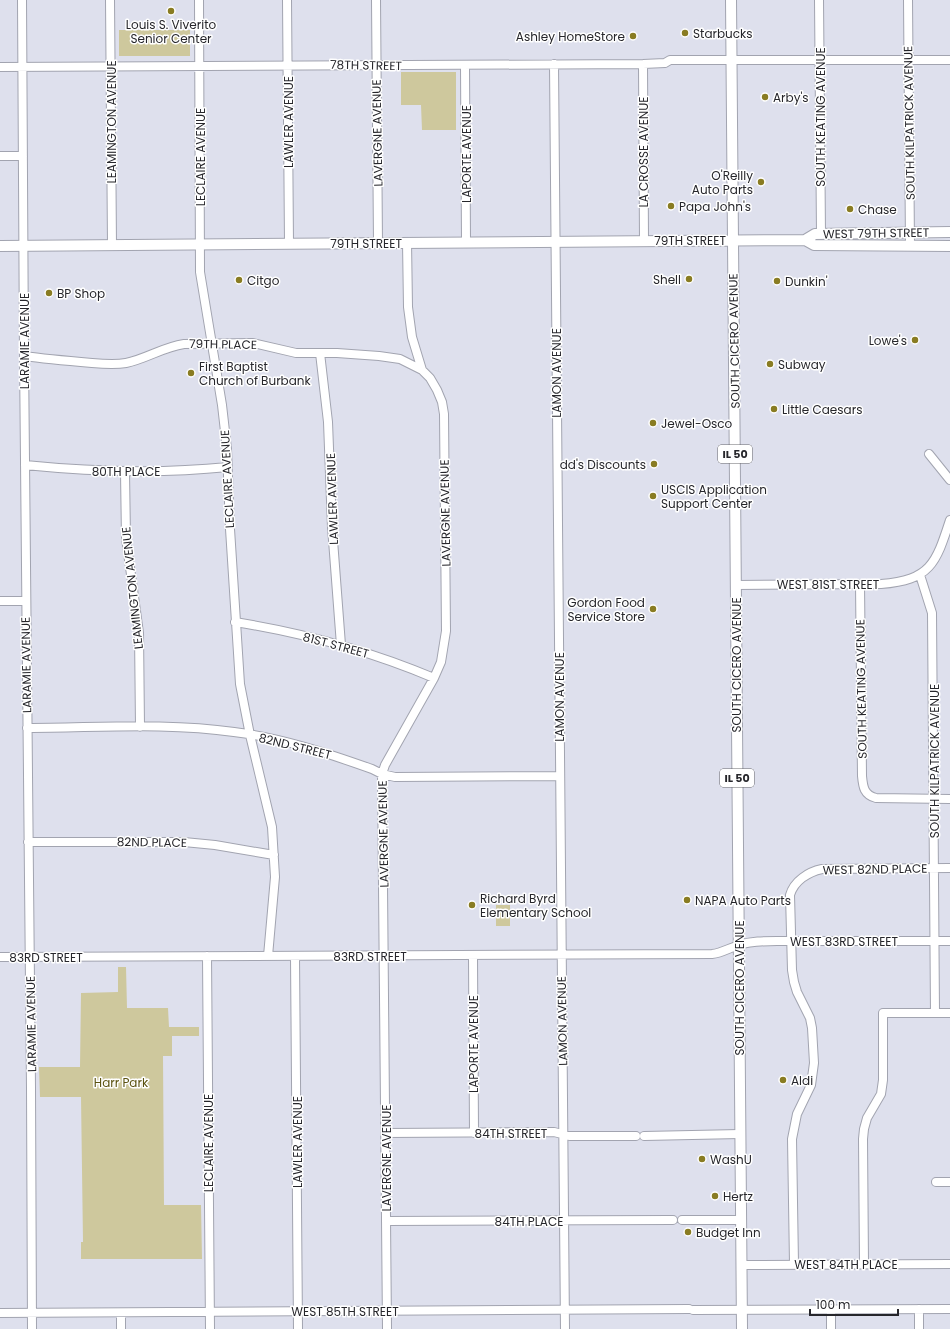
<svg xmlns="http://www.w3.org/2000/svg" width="950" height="1329" viewBox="0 0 950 1329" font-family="Poppins,sans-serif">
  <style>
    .green { fill: #cec89d }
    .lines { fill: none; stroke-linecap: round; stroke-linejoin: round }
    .minor-casing { stroke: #a2a4b0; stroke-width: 10 }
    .major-casing { stroke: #a2a4b0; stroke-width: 12 }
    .minor { stroke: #fff; stroke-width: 8 }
    .major { stroke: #fff; stroke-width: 10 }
    .poi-dot { fill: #897c22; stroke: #fff; stroke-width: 1.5 }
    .labels { text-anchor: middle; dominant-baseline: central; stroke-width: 3; stroke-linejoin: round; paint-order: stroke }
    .shield { fill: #fff; stroke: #67676b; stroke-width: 1 }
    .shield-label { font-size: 11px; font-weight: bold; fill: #26262b }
    .poi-label { font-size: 12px; fill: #26262b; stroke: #fff; text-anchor: start }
    .street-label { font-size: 12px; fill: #26262b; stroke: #fff }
    .park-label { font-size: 12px; fill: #5b5210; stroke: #fff }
  </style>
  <rect width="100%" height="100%" fill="#dee0ed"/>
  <path class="green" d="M 119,30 L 190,30 L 190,56 L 119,56 Z
    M 401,72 L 456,72 L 456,130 L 422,130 L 421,105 L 401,105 Z
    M 496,905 L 510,905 L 510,926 L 496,926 Z
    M 118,967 L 126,967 L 127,1008 L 168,1008 L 169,1027 L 199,1027 L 199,1036 L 172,1036 L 172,1056 L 163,1056 L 164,1205 L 201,1205 L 202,1259 L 81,1259 L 81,1242 L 83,1242 L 81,1097 L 40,1097 L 39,1067 L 80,1067 L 81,993 L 118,992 Z"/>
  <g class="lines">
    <defs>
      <path id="minor" d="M 22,0 L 24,356 L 31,1088 L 32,1329
        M 110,0 L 112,245
        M 199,0 L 200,272 L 222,405 L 227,449 L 230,529 L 240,684 L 250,735 L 272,827 L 275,877 L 268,956
        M 287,0 L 289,243
        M 376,0 L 378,243
        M 819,0 L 821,234
        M 908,0 L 910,246
        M 554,64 L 565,1329
        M 643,64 L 644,241
        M 465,65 L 466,242
        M 0,67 L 643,64 L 665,63 L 670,60 L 950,60
        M 0,156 L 23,156
        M 320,353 L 328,422 L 332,527 L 341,645
        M 24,356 C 46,359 69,361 92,363 C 103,364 115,365 126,363 C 146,359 163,347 184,344 L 253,343 L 296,353 L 337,353 L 379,356 L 400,359 L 422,370
        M 929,454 L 950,480
        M 25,465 C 94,472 158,474 228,467
        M 125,472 L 126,538 L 139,633 L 140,727
        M 920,575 L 932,613 L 935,1013
        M 860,584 L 862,776 C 863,787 864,795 876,798 L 950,799
        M 736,585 L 881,584 C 931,580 936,563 950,520
        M 0,601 L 26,601
        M 235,622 C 304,633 370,651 434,678
        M 27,728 C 96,728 166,722 234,732 C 282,738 327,753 372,769 L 382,774 L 395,777 L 560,776
        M 28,842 L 184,842 L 215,845 L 274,855
        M 473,955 L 474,1133
        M 207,956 L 210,1329
        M 295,956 L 298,1329
        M 0,957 L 712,954 C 722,953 729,948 739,945 C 751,941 764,941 777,941 L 950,941
        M 385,1133 L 554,1132 L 570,1136 L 636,1136
        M 644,1136 L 740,1134
        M 936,1182 L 950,1182
        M 682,1220 L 741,1220
        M 386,1221 L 673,1220
        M 794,1264 L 792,1139 L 797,1114 L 811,1085 L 814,1063 L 812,1028 L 810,1018 L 797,992 L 794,982 L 792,970 L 790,895 C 794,881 808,872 822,869 L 950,868
        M 864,1264 L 863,1139 L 864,1129 L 867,1118 L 881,1094 L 883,1080 L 883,1013 L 950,1013
        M 742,1265 L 950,1264
        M 831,1309 L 831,1329
        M 919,1309 L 919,1329
        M 693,1310 L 950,1309
        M 0,1313 L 689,1309
        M 121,1313 L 121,1329
        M 387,1329 L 382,774 L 385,765 L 434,678 L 441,662 L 446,631 L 444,414 L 442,402 L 437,390 L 430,378 L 422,370 L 412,337 L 408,307 L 407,242"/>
      <path id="major" d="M 731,0 L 742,1329
        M 805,240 L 815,234 L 950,232
        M 0,246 L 805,240 L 814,245 L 950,246"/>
    </defs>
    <use href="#minor" class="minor-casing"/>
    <use href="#major" class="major-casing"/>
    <use href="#minor" class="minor"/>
    <use href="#major" class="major"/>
  </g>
  <g class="poi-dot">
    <circle cx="171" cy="11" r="4"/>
    <circle cx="685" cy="33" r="4"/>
    <circle cx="633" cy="36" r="4"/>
    <circle cx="765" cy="97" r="4"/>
    <circle cx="761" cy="182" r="4"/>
    <circle cx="671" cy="206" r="4"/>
    <circle cx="850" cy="209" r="4"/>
    <circle cx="689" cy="279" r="4"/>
    <circle cx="239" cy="280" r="4"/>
    <circle cx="777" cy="281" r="4"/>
    <circle cx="49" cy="293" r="4"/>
    <circle cx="915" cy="340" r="4"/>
    <circle cx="770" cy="364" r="4"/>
    <circle cx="191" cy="373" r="4"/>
    <circle cx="774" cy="409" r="4"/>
    <circle cx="653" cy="423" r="4"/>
    <circle cx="654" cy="464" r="4"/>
    <circle cx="653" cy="496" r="4"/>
    <circle cx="653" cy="609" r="4"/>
    <circle cx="687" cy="900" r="4"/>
    <circle cx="472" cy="905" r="4"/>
    <circle cx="783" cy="1080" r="4"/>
    <circle cx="702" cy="1159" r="4"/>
    <circle cx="715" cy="1196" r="4"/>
    <circle cx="688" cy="1232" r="4"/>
  </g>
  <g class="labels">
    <g class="shield">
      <rect x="718" y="445" width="34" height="18" rx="3"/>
      <rect x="720" y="769" width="34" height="18" rx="3"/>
    </g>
    <g class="shield-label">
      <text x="735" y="454">IL 50</text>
      <text x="737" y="778">IL 50</text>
    </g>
    <g class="poi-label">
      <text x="171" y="24" text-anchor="middle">Louis S. Viverito<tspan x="171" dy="14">Senior Center</tspan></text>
      <text x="693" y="33">Starbucks</text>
      <text x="625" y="36" text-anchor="end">Ashley HomeStore</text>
      <text x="773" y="97">Arby's</text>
      <text x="753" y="175" text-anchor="end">O'Reilly<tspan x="753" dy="14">Auto Parts</tspan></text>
      <text x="679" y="206">Papa John's</text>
      <text x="858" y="209">Chase</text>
      <text x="681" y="279" text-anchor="end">Shell</text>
      <text x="247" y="280">Citgo</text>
      <text x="785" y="281">Dunkin'</text>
      <text x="57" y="293">BP Shop</text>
      <text x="907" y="340" text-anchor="end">Lowe's</text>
      <text x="778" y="364">Subway</text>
      <text x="199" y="366">First Baptist<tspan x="199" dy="14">Church of Burbank</tspan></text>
      <text x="782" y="409">Little Caesars</text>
      <text x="661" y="423">Jewel-Osco</text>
      <text x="646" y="464" text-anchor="end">dd's Discounts</text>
      <text x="661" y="489">USCIS Application<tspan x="661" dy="14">Support Center</tspan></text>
      <text x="645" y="602" text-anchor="end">Gordon Food<tspan x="645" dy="14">Service Store</tspan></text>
      <text x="480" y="898">Richard Byrd<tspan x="480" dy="14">Elementary School</tspan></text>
      <text x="695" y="900">NAPA Auto Parts</text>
      <text x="791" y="1080">Aldi</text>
      <text x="710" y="1159">WashU</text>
      <text x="723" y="1196">Hertz</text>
      <text x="696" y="1232">Budget Inn</text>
    </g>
    <g class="street-label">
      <text transform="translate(366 65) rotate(1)">78TH STREET</text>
      <text transform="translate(820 117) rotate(-90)">SOUTH KEATING AVENUE</text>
      <text transform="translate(111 122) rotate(-90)">LEAMINGTON AVENUE</text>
      <text transform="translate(288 122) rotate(-90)">LAWLER AVENUE</text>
      <text transform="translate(909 123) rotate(-91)">SOUTH KILPATRICK AVENUE</text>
      <text transform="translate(377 133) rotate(-91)">LAVERGNE AVENUE</text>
      <text transform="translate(643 152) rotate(-90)">LA CROSSE AVENUE</text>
      <text transform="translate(466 154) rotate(-90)">LAPORTE AVENUE</text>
      <text transform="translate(200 157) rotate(-90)">LECLAIRE AVENUE</text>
      <text transform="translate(876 233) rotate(-1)">WEST 79TH STREET</text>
      <text x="690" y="240">79TH STREET</text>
      <text x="366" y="243">79TH STREET</text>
      <text transform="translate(24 341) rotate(-90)">LARAMIE AVENUE</text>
      <text transform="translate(734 341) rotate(-91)">SOUTH CICERO AVENUE</text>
      <text transform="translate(223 344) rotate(1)">79TH PLACE</text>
      <text transform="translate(556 373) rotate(-90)">LAMON AVENUE</text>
      <text x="126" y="471">80TH PLACE</text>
      <text transform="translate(227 479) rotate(-93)">LECLAIRE AVENUE</text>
      <text transform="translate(332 499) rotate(-92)">LAWLER AVENUE</text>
      <text transform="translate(445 513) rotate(-91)">LAVERGNE AVENUE</text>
      <text x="828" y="584">WEST 81ST STREET</text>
      <text transform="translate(132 588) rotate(-96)">LEAMINGTON AVENUE</text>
      <text transform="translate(336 645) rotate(15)">81ST STREET</text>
      <text transform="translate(26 665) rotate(-91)">LARAMIE AVENUE</text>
      <text transform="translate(736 665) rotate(-90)">SOUTH CICERO AVENUE</text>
      <text transform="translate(861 689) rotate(-91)">SOUTH KEATING AVENUE</text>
      <text transform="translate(559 697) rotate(-90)">LAMON AVENUE</text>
      <text transform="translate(295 746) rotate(14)">82ND STREET</text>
      <text transform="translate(934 761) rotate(-90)">SOUTH KILPATRICK AVENUE</text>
      <text transform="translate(383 834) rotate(-91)">LAVERGNE AVENUE</text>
      <text transform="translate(152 842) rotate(1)">82ND PLACE</text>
      <text transform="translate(875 869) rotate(-1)">WEST 82ND PLACE</text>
      <text x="844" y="941">WEST 83RD STREET</text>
      <text x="370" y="956">83RD STREET</text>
      <text x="46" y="957">83RD STREET</text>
      <text transform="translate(739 988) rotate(-90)">SOUTH CICERO AVENUE</text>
      <text transform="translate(562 1021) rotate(-91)">LAMON AVENUE</text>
      <text transform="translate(31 1024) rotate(-91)">LARAMIE AVENUE</text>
      <text transform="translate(473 1044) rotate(-90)">LAPORTE AVENUE</text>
      <text x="511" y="1133">84TH STREET</text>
      <text transform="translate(297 1142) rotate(-90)">LAWLER AVENUE</text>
      <text transform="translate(208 1143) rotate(-90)">LECLAIRE AVENUE</text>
      <text transform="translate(386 1158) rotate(-90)">LAVERGNE AVENUE</text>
      <text x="529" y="1221">84TH PLACE</text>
      <text x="846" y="1264">WEST 84TH PLACE</text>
      <text x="345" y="1311">WEST 85TH STREET</text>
    </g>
    <g class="park-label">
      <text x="121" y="1082">Harr Park</text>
    </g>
  </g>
  <path d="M810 1309v6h88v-6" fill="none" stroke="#26262b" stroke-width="2"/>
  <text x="816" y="1309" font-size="12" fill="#26262b" stroke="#ffffff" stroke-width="3" paint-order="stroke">100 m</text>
</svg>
